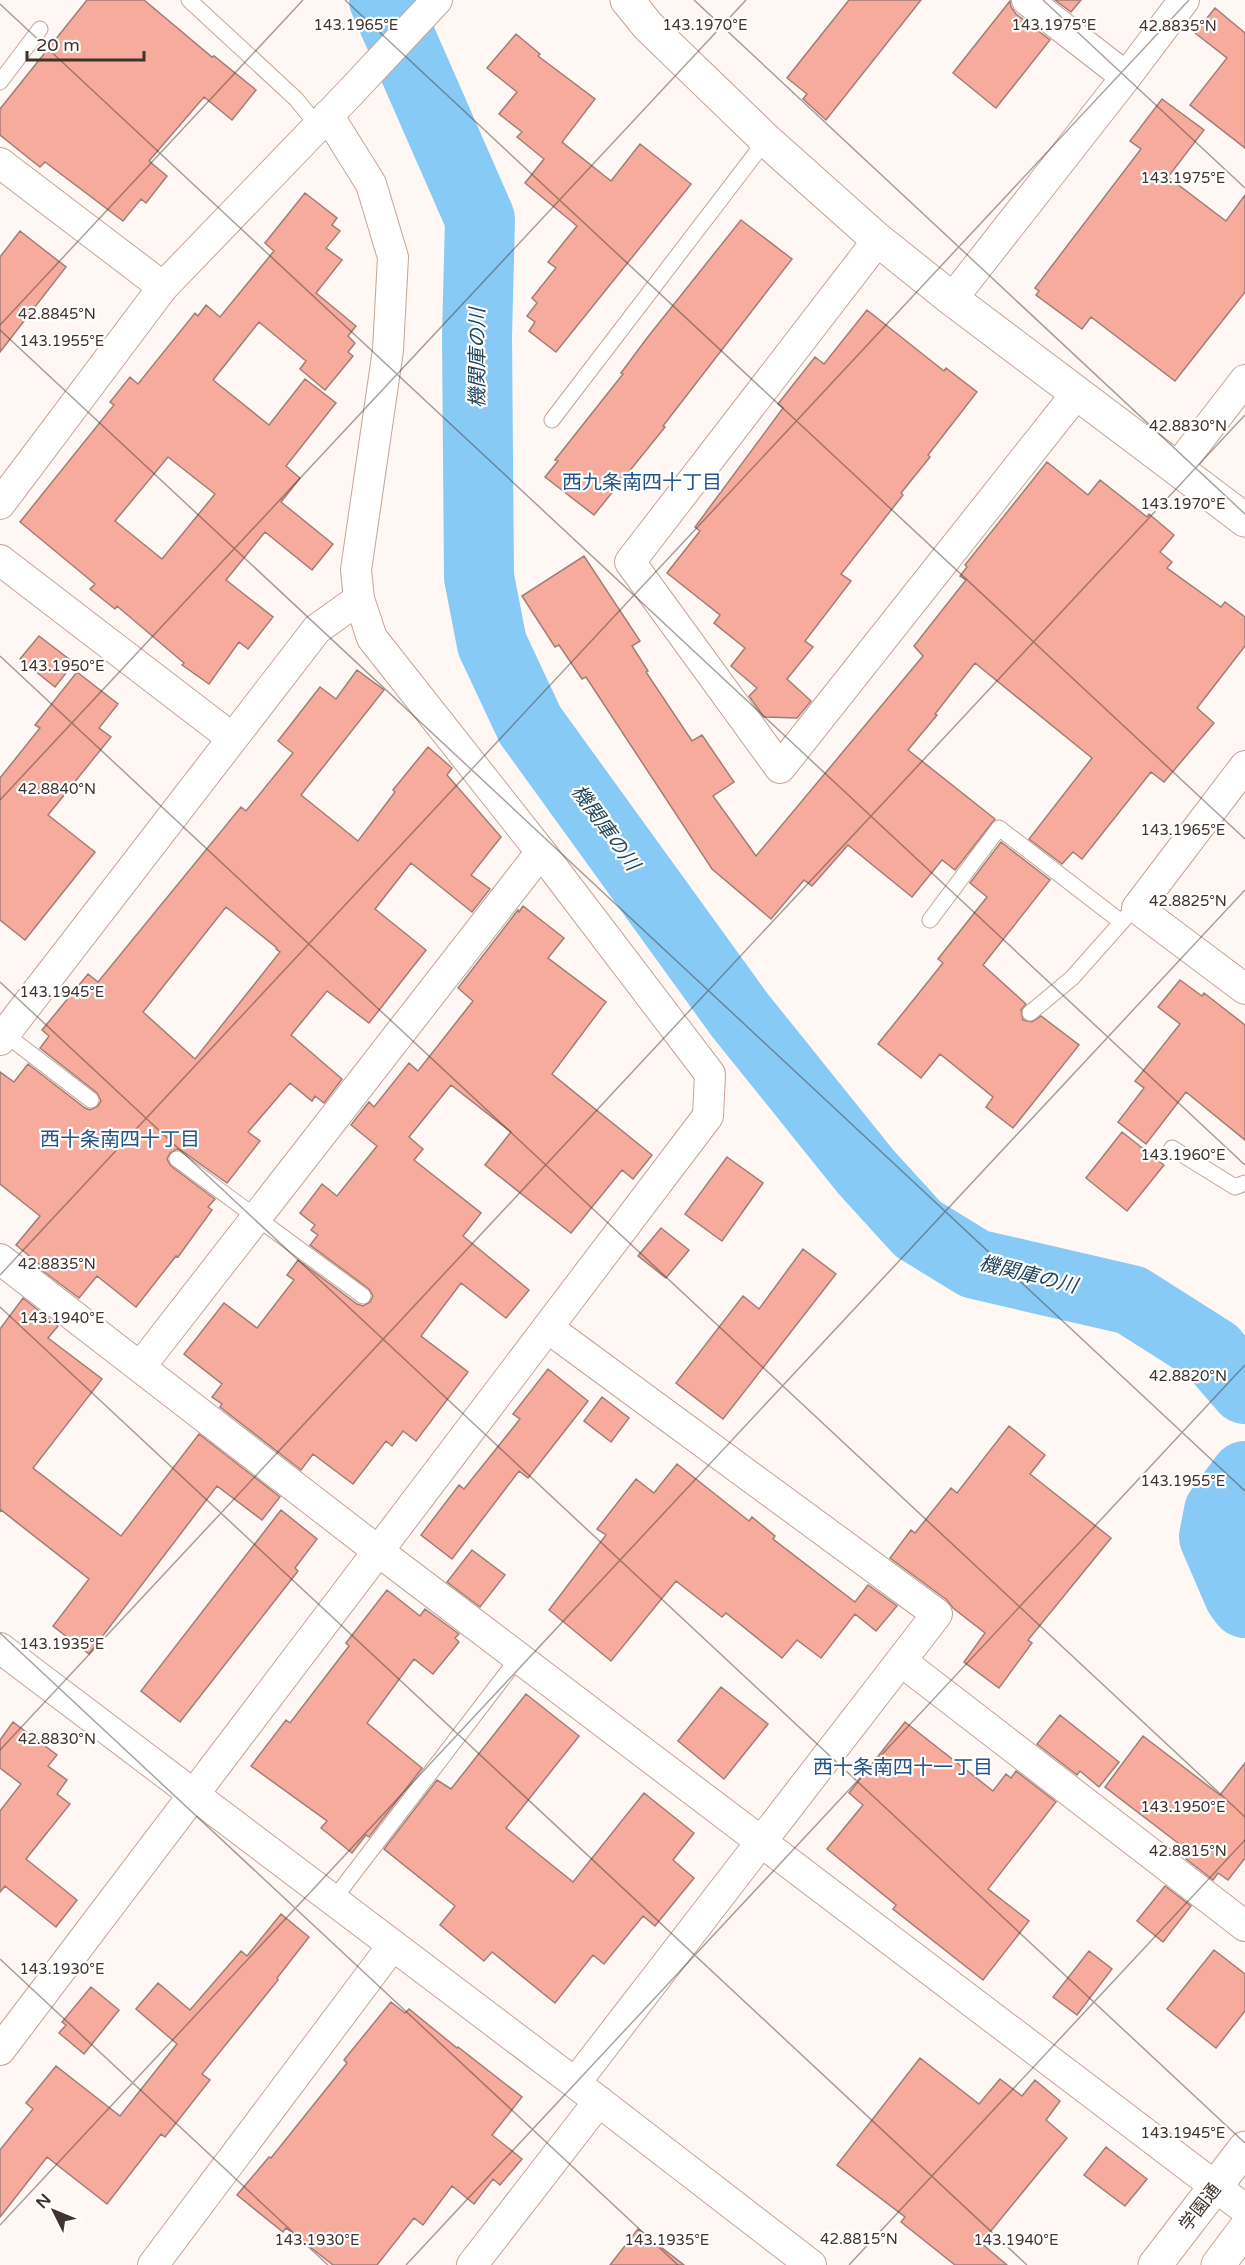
<svg xmlns="http://www.w3.org/2000/svg" width="1245" height="2265" viewBox="0 0 1245 2265" font-family="'Varela Round','Noto Sans JP',sans-serif">
  <style>
    .lines { fill: none; stroke-linecap: round; stroke-linejoin: round }
    .river { stroke: #87caf6; stroke-width: 70 }
    .building { fill: #f6ab9c; stroke: #a27e78; stroke-width: 1.5; fill-rule: evenodd }
    .lane-casing { stroke: #c6a495; stroke-width: 17 }
    .street-casing { stroke: #c6a495; stroke-width: 32 }
    .secondary-casing { stroke: #c6a495; stroke-width: 35 }
    .lane { stroke: #fff; stroke-width: 15 }
    .street { stroke: #fff; stroke-width: 30 }
    .secondary { stroke: #fff; stroke-width: 33 }
    .ticks { fill: none; stroke: #40322c; stroke-width: 1.5; stroke-opacity: 0.45 }
    .labels { text-anchor: middle; dominant-baseline: central; stroke-width: 4.5; stroke-linejoin: round; paint-order: stroke }
    .street-label { font-size: 18px; fill: #40322c; stroke: #fff }
    .water-label { font-size: 20px; font-style: italic; fill: #21465d; stroke: #fff }
    .neighbourhood-label { font-size: 20px; fill: #255387; stroke: #fff }
    .ticks-label { font-size: 15px; text-anchor: middle; fill: #40322c; stroke: #fff; stroke-width: 4.5; stroke-linejoin: round; paint-order: stroke }
  </style>
  <rect width="100%" height="100%" fill="#fef7f3"/>
  <g class="lines">
    <path class="river" d="M 384,0 L 480,219 L 477,336 L 479,577 L 492,644 L 530,725 L 739,1014 L 866,1172 L 918,1229 L 975,1264 L 1131,1300 L 1213,1352 L 1245,1389
      M 1245,1476 L 1219,1511 L 1214,1537 L 1239,1595 L 1245,1603"/>
  </g>
  <path class="building" d="M 87,0 L 144,0 L 212,57 L 214,56 L 256,90 L 232,120 L 204,97 L 149,161 L 167,176 L 146,203 L 141,199 L 123,221 L 45,162 L 40,167 L 0,135 L 0,109 Z
    M 849,0 L 921,0 L 826,120 L 803,99 L 807,94 L 787,78 Z
    M 1055,0 L 1081,0 L 1071,12 Z
    M 1010,1 L 1011,7 L 1016,14 L 1050,40 L 996,108 L 953,73 Z
    M 1215,8 L 1245,33 L 1245,148 L 1190,105 L 1227,58 L 1195,33 Z
    M 516,34 L 540,54 L 538,56 L 595,99 L 562,142 L 611,181 L 640,144 L 691,184 L 556,352 L 529,331 L 535,322 L 527,316 L 537,303 L 532,298 L 556,268 L 548,262 L 577,226 L 525,183 L 544,159 L 517,137 L 522,132 L 499,114 L 517,92 L 487,68 Z
    M 1162,99 L 1204,130 L 1168,177 L 1226,221 L 1245,195 L 1245,292 L 1175,381 L 1091,317 L 1082,329 L 1036,295 L 1039,291 L 1035,288 L 1141,149 L 1130,141 Z
    M 305,193 L 337,218 L 332,225 L 340,231 L 326,248 L 342,260 L 316,293 L 356,326 L 348,336 L 355,343 L 348,352 L 353,356 L 325,390 L 300,369 L 306,361 L 259,322 L 213,380 L 269,425 L 305,379 L 336,403 L 286,466 L 300,478 L 281,502 L 333,544 L 312,570 L 265,532 L 226,580 L 273,617 L 248,649 L 239,642 L 209,684 L 182,665 L 184,663 L 117,606 L 115,609 L 90,589 L 95,584 L 20,522 L 114,405 L 110,402 L 130,377 L 138,384 L 195,313 L 198,316 L 206,305 L 220,317 L 274,251 L 265,243 ZM 168,457 L 215,494 L 162,559 L 115,521 Z
    M 741,220 L 792,259 L 663,426 L 665,427 L 594,515 L 545,477 L 558,461 L 555,460 L 623,374 L 621,373 L 647,338 Z
    M 20,231 L 66,267 L 0,352 L 0,257 Z
    M 867,310 L 944,371 L 946,368 L 977,392 L 928,455 L 930,457 L 901,493 L 903,495 L 841,574 L 851,581 L 805,641 L 813,647 L 787,679 L 811,701 L 797,718 L 764,717 L 749,696 L 757,688 L 731,666 L 745,648 L 714,623 L 720,615 L 667,573 L 700,531 L 695,527 L 783,408 L 778,404 L 815,357 L 824,364 Z
    M 1047,462 L 1088,495 L 1100,480 L 1147,517 L 1149,514 L 1174,535 L 1160,552 L 1172,562 L 1167,568 L 1221,607 L 1225,602 L 1245,617 L 1245,646 L 1197,708 L 1214,723 L 1164,782 L 1151,772 L 1082,859 L 1073,852 L 1062,864 L 1029,839 L 1092,758 L 975,663 L 935,714 L 937,715 L 908,750 L 995,819 L 955,870 L 942,860 L 912,897 L 848,845 L 812,886 L 804,880 L 771,919 L 712,869 L 586,677 L 582,679 L 559,645 L 555,647 L 522,596 L 584,556 L 640,641 L 632,646 L 648,671 L 646,672 L 692,741 L 702,735 L 734,782 L 713,796 L 756,856 L 923,656 L 914,646 L 966,580 L 960,576 L 967,567 L 965,565 Z
    M 39,636 L 74,663 L 55,687 L 20,659 Z
    M 357,670 L 384,690 L 301,795 L 358,841 L 395,792 L 393,790 L 428,747 L 452,768 L 447,775 L 501,837 L 471,875 L 490,889 L 472,912 L 411,863 L 375,909 L 426,950 L 369,1023 L 327,991 L 291,1035 L 342,1079 L 324,1103 L 315,1096 L 312,1101 L 290,1083 L 248,1132 L 260,1141 L 227,1183 L 182,1151 L 177,1149 L 170,1153 L 167,1159 L 171,1166 L 215,1199 L 208,1207 L 212,1210 L 178,1257 L 176,1256 L 136,1307 L 97,1276 L 79,1298 L 43,1271 L 45,1269 L 16,1245 L 40,1216 L 0,1184 L 0,1072 L 14,1082 L 28,1064 L 85,1108 L 90,1110 L 98,1106 L 101,1101 L 97,1093 L 40,1048 L 49,1036 L 42,1030 L 88,974 L 98,982 L 241,807 L 246,811 L 293,753 L 278,741 L 320,687 L 336,699 ZM 226,907 L 277,948 L 276,949 L 280,952 L 195,1059 L 143,1012 Z
    M 77,672 L 118,704 L 99,728 L 111,737 L 48,815 L 95,852 L 25,940 L 0,920 L 0,778 L 40,728 L 35,725 Z
    M 1001,842 L 1050,880 L 983,965 L 1026,1004 L 1021,1010 L 1023,1020 L 1032,1022 L 1041,1016 L 1079,1045 L 1013,1128 L 986,1107 L 993,1097 L 940,1054 L 921,1078 L 878,1044 L 943,963 L 938,959 L 987,897 L 970,883 Z
    M 523,906 L 564,938 L 548,958 L 606,1002 L 552,1074 L 652,1155 L 633,1179 L 622,1170 L 571,1233 L 485,1165 L 511,1132 L 451,1085 L 409,1137 L 423,1149 L 414,1160 L 481,1213 L 463,1236 L 529,1290 L 506,1318 L 461,1283 L 421,1336 L 468,1372 L 416,1441 L 403,1431 L 392,1446 L 386,1441 L 353,1484 L 313,1454 L 301,1470 L 220,1407 L 222,1404 L 212,1397 L 222,1384 L 184,1354 L 224,1303 L 257,1328 L 294,1280 L 287,1275 L 298,1260 L 357,1304 L 363,1306 L 370,1302 L 373,1296 L 369,1289 L 310,1245 L 318,1235 L 311,1230 L 315,1225 L 300,1213 L 322,1184 L 337,1196 L 377,1146 L 351,1125 L 369,1102 L 374,1107 L 409,1063 L 418,1071 L 473,1001 L 458,988 L 518,910 L 519,912 Z
    M 1180,980 L 1202,996 L 1204,993 L 1245,1025 L 1245,1140 L 1186,1092 L 1146,1144 L 1118,1122 L 1144,1088 L 1135,1081 L 1180,1024 L 1158,1007 Z
    M 1122,1132 L 1164,1165 L 1127,1211 L 1086,1178 Z
    M 727,1157 L 763,1183 L 722,1241 L 685,1214 Z
    M 661,1228 L 689,1250 L 666,1278 L 638,1256 Z
    M 803,1249 L 836,1274 L 723,1419 L 676,1383 L 743,1296 L 759,1309 Z
    M 23,1298 L 58,1326 L 48,1338 L 102,1379 L 33,1468 L 121,1536 L 199,1434 L 280,1497 L 262,1520 L 217,1486 L 89,1654 L 53,1626 L 89,1579 L 1,1510 L 0,1512 L 0,1329 Z
    M 548,1369 L 588,1401 L 528,1478 L 519,1471 L 452,1559 L 421,1535 L 459,1485 L 464,1489 L 520,1419 L 513,1414 Z
    M 602,1397 L 629,1418 L 611,1442 L 584,1421 Z
    M 1009,1426 L 1045,1455 L 1030,1474 L 1111,1538 L 1028,1640 L 1032,1643 L 999,1688 L 964,1662 L 985,1633 L 953,1608 L 947,1600 L 890,1558 L 911,1530 L 915,1533 L 951,1488 L 957,1493 Z
    M 677,1464 L 749,1521 L 752,1517 L 775,1536 L 773,1539 L 855,1602 L 868,1585 L 897,1606 L 876,1631 L 855,1614 L 821,1658 L 797,1640 L 782,1658 L 726,1613 L 722,1617 L 676,1581 L 611,1661 L 549,1610 L 606,1535 L 597,1529 L 636,1479 L 654,1493 Z
    M 281,1510 L 317,1539 L 295,1568 L 298,1571 L 180,1722 L 141,1691 Z
    M 472,1550 L 505,1575 L 480,1607 L 447,1582 Z
    M 387,1590 L 420,1616 L 425,1609 L 459,1634 L 455,1638 L 459,1642 L 433,1674 L 414,1659 L 367,1723 L 422,1768 L 369,1837 L 366,1835 L 352,1853 L 321,1828 L 327,1821 L 251,1766 L 286,1720 L 290,1723 L 349,1646 L 346,1643 Z
    M 721,1687 L 768,1724 L 724,1779 L 678,1741 Z
    M 526,1694 L 579,1736 L 506,1828 L 573,1882 L 644,1793 L 694,1833 L 673,1860 L 694,1878 L 655,1926 L 643,1916 L 604,1964 L 593,1955 L 555,2003 L 492,1952 L 484,1961 L 440,1925 L 455,1906 L 384,1849 L 437,1780 L 451,1789 Z
    M 1060,1715 L 1119,1762 L 1099,1787 L 1080,1771 L 1077,1775 L 1037,1744 Z
    M 13,1722 L 57,1755 L 48,1766 L 67,1780 L 57,1794 L 70,1804 L 26,1859 L 77,1900 L 56,1927 L 5,1886 L 0,1892 L 0,1811 L 21,1784 L 0,1768 L 0,1740 Z
    M 905,1722 L 993,1791 L 1006,1774 L 1011,1778 L 1016,1771 L 1056,1802 L 988,1889 L 1029,1921 L 983,1980 L 893,1909 L 896,1905 L 827,1849 L 863,1805 L 849,1793 Z
    M 1143,1736 L 1220,1795 L 1245,1763 L 1245,1858 L 1228,1880 L 1218,1873 L 1213,1880 L 1186,1859 L 1191,1853 L 1105,1787 Z
    M 1165,1886 L 1191,1906 L 1163,1942 L 1137,1921 Z
    M 281,1914 L 309,1937 L 277,1978 L 278,1980 L 202,2074 L 210,2080 L 165,2137 L 161,2134 L 107,2204 L 47,2157 L 0,2217 L 0,2150 L 33,2109 L 26,2103 L 56,2066 L 120,2116 L 177,2044 L 136,2009 L 158,1983 L 190,2010 L 241,1951 L 247,1956 Z
    M 1214,1950 L 1245,1974 L 1245,2011 L 1216,2048 L 1167,2009 Z
    M 1089,1951 L 1112,1969 L 1077,2015 L 1053,1997 Z
    M 91,1987 L 119,2010 L 84,2054 L 59,2033 L 66,2025 L 62,2022 Z
    M 391,2002 L 405,2013 L 409,2009 L 457,2048 L 458,2047 L 522,2097 L 492,2135 L 522,2159 L 500,2185 L 493,2179 L 474,2204 L 452,2186 L 423,2225 L 414,2218 L 377,2265 L 333,2265 L 286,2228 L 283,2232 L 237,2195 L 269,2157 L 271,2158 L 347,2063 L 344,2060 Z
    M 920,2058 L 979,2104 L 1000,2079 L 1022,2096 L 1035,2080 L 1060,2101 L 1046,2120 L 1067,2138 L 981,2243 L 1007,2265 L 955,2265 L 901,2222 L 905,2217 L 837,2165 Z
    M 1106,2147 L 1147,2179 L 1125,2206 L 1084,2175 Z
    M 638,2229 L 684,2265 L 610,2265 Z"/>
  <g class="lines">
    <defs>
      <path id="lane" d="M 189,0 L 296,99 L 318,126
        M 0,82 L 40,29
        M 552,420 L 766,140
        M 930,920 L 999,828 L 1120,921
        M 1030,1013 L 1072,978 L 1127,916
        M 5,1034 L 91,1100
        M 1172,1148 L 1235,1187 L 1245,1183
        M 177,1159 L 363,1296
        M 333,1900 L 519,1657"/>
      <path id="street" d="M 1027,0 L 1126,77
        M 0,163 L 163,287
        M 878,240 L 630,562 L 780,768 L 1077,393
        M 952,299 L 1126,77 L 1184,0
        M 1177,468 L 1245,380
        M 0,504 L 163,287 L 348,95 L 437,0
        M 0,560 L 232,738
        M 1245,766 L 1137,908 L 1245,989
        M 0,1040 L 317,629 L 359,599
        M 0,1259 L 378,1551 L 1245,2209
        M 548,1328 L 937,1614 L 575,2083
        M 140,1367 L 541,852
        M 0,1648 L 575,2083 L 811,2265
        M 901,1661 L 1245,1926
        M 0,2050 L 708,1116 L 710,1074 L 541,852 L 372,638 L 359,599 L 356,570 L 388,350 L 393,257 L 371,184 L 328,115
        M 153,2265 L 393,1945
        M 472,2265 L 599,2101"/>
      <path id="secondary" d="M 627,0 L 648,26 L 766,140 L 878,240 L 952,299 L 1245,520
        M 1155,2265 L 1245,2148
        M 1218,2265 L 1245,2229"/>
    </defs>
    <use href="#lane" class="lane-casing"/>
    <use href="#street" class="street-casing"/>
    <use href="#secondary" class="secondary-casing"/>
    <use href="#lane" class="lane"/>
    <use href="#street" class="street"/>
    <use href="#secondary" class="secondary"/>
  </g>
  <path class="ticks" d="M 345,0 L 1245,839M 694,0 L 1245,514M 1043,0 L 1245,188M 0,4 L 1245,1165M 0,325 L 303,0M 0,330 L 1245,1491M 0,656 L 1245,1817M 0,800 L 746,0M 0,982 L 1245,2143M 0,1275 L 1189,0M 0,1307 L 1027,2265M 0,1633 L 678,2265M 0,1750 L 1245,415M 0,1959 L 328,2265M 0,2225 L 1245,890M 406,2265 L 1245,1365M 849,2265 L 1245,1840"/>
  <g class="labels">
    <g class="street-label">
      <text transform="translate(1200 2207) rotate(-52)">学園通</text>
    </g>
    <g class="water-label">
      <text transform="translate(478 358) rotate(-90)">機関庫の川</text>
      <text transform="translate(605 828) rotate(54)">機関庫の川</text>
      <text transform="translate(1028 1275) rotate(14)">機関庫の川</text>
    </g>
    <g class="neighbourhood-label">
      <text x="642" y="483">西九条南四十丁目</text>
      <text x="120" y="1140">西十条南四十丁目</text>
      <text x="903" y="1768">西十条南四十一丁目</text>
    </g>
  </g>
  <g class="ticks-label">
    <text x="356" y="30">143.1965°E</text>
    <text x="705" y="30">143.1970°E</text>
    <text x="1054" y="30">143.1975°E</text>
    <text x="1178" y="31">42.8835°N</text>
    <text x="1183" y="183">143.1975°E</text>
    <text x="57" y="319">42.8845°N</text>
    <text x="62" y="346">143.1955°E</text>
    <text x="1188" y="431">42.8830°N</text>
    <text x="1183" y="509">143.1970°E</text>
    <text x="62" y="671">143.1950°E</text>
    <text x="57" y="794">42.8840°N</text>
    <text x="1183" y="835">143.1965°E</text>
    <text x="1188" y="906">42.8825°N</text>
    <text x="62" y="997">143.1945°E</text>
    <text x="1183" y="1160">143.1960°E</text>
    <text x="57" y="1269">42.8835°N</text>
    <text x="62" y="1323">143.1940°E</text>
    <text x="1188" y="1381">42.8820°N</text>
    <text x="1183" y="1486">143.1955°E</text>
    <text x="62" y="1649">143.1935°E</text>
    <text x="57" y="1744">42.8830°N</text>
    <text x="1183" y="1812">143.1950°E</text>
    <text x="1188" y="1856">42.8815°N</text>
    <text x="62" y="1974">143.1930°E</text>
    <text x="1183" y="2138">143.1945°E</text>
    <text x="859" y="2244">42.8815°N</text>
    <text x="317" y="2245">143.1930°E</text>
    <text x="667" y="2245">143.1935°E</text>
    <text x="1016" y="2245">143.1940°E</text>
  </g>
  <g transform="translate(54 2211) rotate(313)" stroke="#ffffff" stroke-width="4.5" paint-order="stroke">
  <path d="M0-4.5L10 22L0 15L-10 22Z" fill="#40322c"/>
  <text y="-9" font-size="16" font-weight="bold" text-anchor="middle" fill="#40322c">N</text>
  </g>
  <path d="M27 51v9h117v-9" fill="none" stroke="#40322c" stroke-width="3"/>
  <text x="36" y="51" font-size="18" fill="#40322c" stroke="#ffffff" stroke-width="4.5" paint-order="stroke">20 m</text>
</svg>
